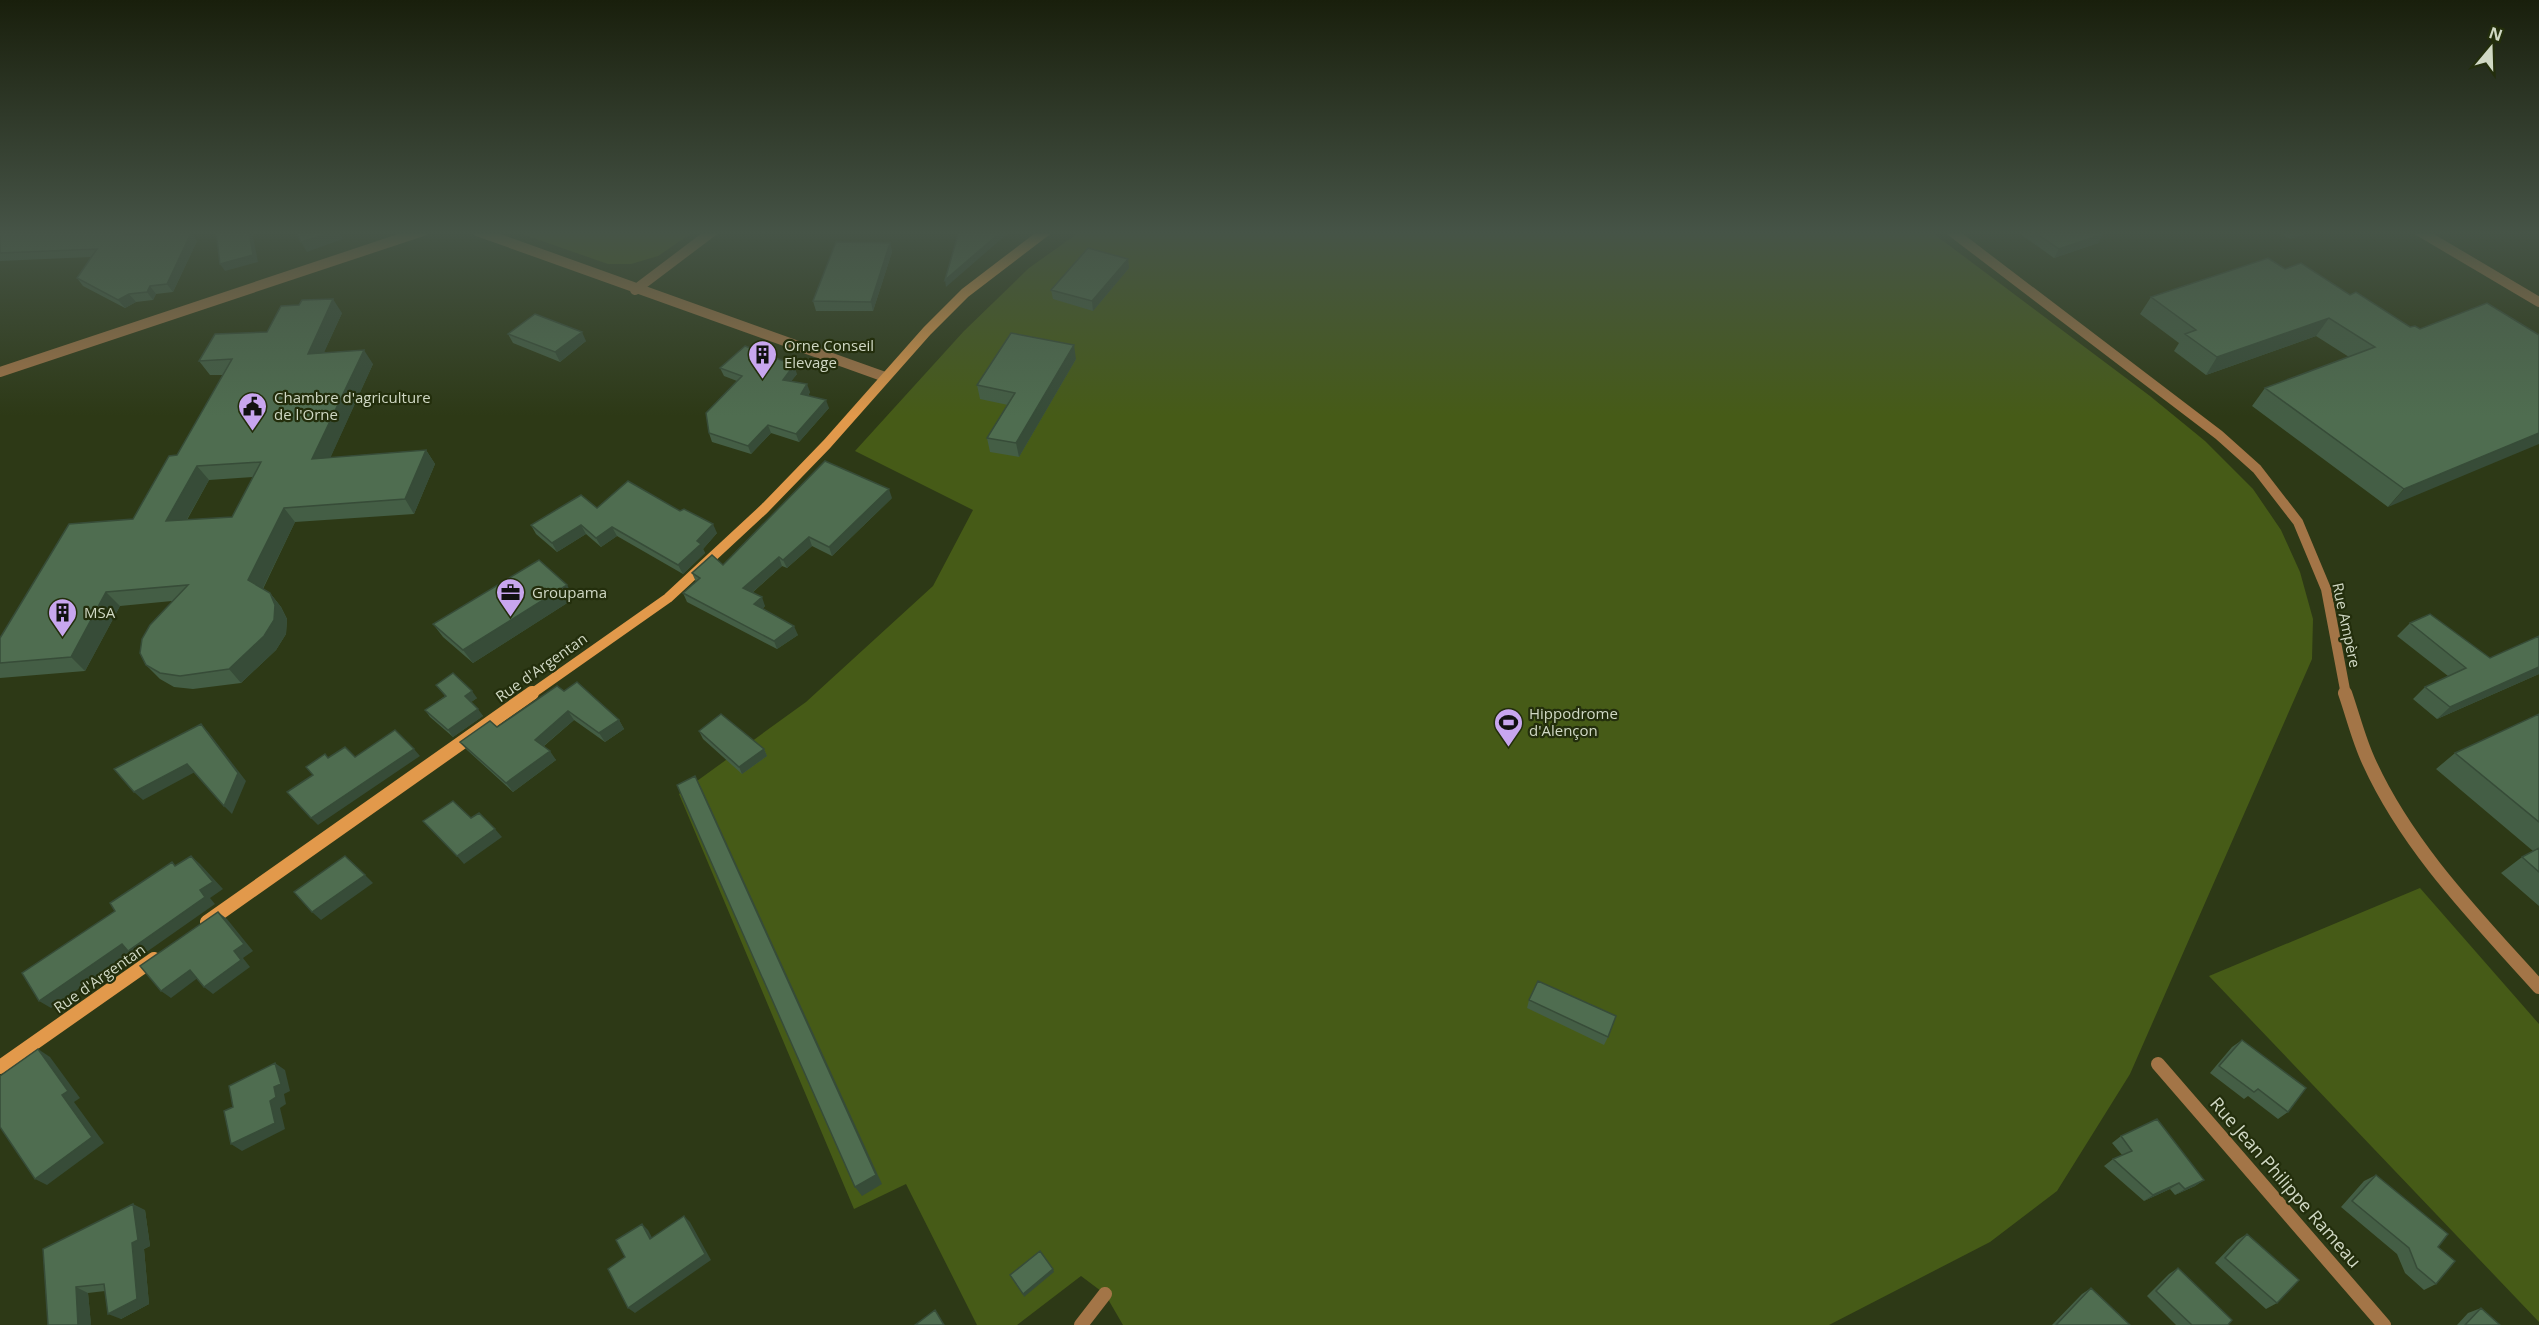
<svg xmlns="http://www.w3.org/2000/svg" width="2539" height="1325" viewBox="0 0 2539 1325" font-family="'Open Sans',sans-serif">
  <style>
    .green { fill: #465b17 }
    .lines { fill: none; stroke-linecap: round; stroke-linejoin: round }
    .minor-far1 { stroke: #a37547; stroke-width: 10 }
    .minor { stroke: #a37547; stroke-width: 14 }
    .secondary-far1 { stroke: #e2994b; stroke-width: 10 }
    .secondary { stroke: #e2994b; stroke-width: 14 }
    .wall { fill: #445e45; fill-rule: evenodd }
    .shaded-wall { fill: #374c38 }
    .building { fill: #4f6d50; stroke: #374c38; stroke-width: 1.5; fill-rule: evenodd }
    .labels { text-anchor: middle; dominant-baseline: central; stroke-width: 4.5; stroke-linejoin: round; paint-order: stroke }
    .poi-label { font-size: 15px; fill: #d0d8c4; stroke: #232e0c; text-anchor: start }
    .street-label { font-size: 15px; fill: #d0d8c4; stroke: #232e0c }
    .near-street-label { font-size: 18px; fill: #d0d8c4; stroke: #232e0c }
  </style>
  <rect width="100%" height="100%" fill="#2d3916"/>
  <path class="green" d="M 513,231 L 695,231 L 658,256 L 631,264 L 608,264 Z
    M 1081,231 L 1930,231 L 2150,396 L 2205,441 L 2253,489 L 2281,530 L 2300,572 L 2313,619 L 2312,659 L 2130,1074 L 2057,1191 L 1990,1242 L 1829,1325 L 1123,1325 L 1105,1294 L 1081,1276 L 1017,1325 L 977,1325 L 906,1184 L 854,1209 L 679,794 L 806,702 L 933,586 L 973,510 L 855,451 L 964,331 L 1029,268 Z
    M 2420,888 L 2539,1024 L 2539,1322 L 2209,976 Z"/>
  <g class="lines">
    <path class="minor-far1" d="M 477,231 L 885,377
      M 1951,231 L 2219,435 L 2257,469 L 2298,522 L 2326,589 L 2346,695
      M 2419,231 L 2539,302
      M 635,290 L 713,231
      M 0,372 L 423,231"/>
    <path class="minor" d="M 2345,693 C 2353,716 2359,741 2369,762 C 2408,848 2477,918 2539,987
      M 2158,1064 L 2384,1325
      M 1081,1325 L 1105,1294"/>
    <path class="secondary-far1" d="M 530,695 L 668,598 L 764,509 L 827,444 L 927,331 L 965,293 L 1046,231"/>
    <path class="secondary" d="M 207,922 L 532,693
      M 0,1067 L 154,959"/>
  </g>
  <path class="wall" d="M 34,231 L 139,231 L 136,235 L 191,233 L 197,241 L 173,292 L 156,294 L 153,300 L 136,302 L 125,308 L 83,286 L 77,278 L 91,257 L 0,261 L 0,233 Z
    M 2020,231 L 2098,231 L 2103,234 L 2098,243 L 2054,258 L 2019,233 Z
    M 2276,231 L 2314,231 L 2290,239 Z
    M 890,243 L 892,252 L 873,311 L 816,311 L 813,301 Z
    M 1128,259 L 1129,268 L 1093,311 L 1053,299 L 1051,290 Z
    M 2285,269 L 2350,295 L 2410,327 L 2420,329 L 2539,335 L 2388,507 L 2252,406 L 2265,388 L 2349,357 L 2316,336 L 2206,375 L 2174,351 L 2179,343 L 2140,314 L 2151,297 Z
    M 342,313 L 324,352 L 373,364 L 330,458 L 426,450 L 435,464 L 414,514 L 295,522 L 263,589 L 270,593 L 281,607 L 287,619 L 286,634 L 276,650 L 241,683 L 193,689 L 174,687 L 160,679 L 146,665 L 172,601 L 120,606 L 85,671 L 0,678 L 0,638 L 133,519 L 177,455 L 223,375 L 210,375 L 199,361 L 267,332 ZM 253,477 L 232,517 L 187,520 L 209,480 Z
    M 508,334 L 586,341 L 560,362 L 513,343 Z
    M 1076,359 L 1019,457 L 990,452 L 987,438 L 1008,405 L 980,399 L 977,385 Z
    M 720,368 L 797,374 L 791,381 L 810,392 L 808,396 L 829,408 L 799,442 L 771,433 L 751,454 L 712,442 L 709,433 L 737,381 L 724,376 Z
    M 892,498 L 832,556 L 812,546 L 787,568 L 782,566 L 752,593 L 765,606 L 762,609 L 798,635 L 777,649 L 687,602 L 683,593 L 696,582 L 692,573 L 723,565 Z
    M 597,508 L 717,533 L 703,549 L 705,553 L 683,574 L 617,536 L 601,547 L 586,534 L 557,552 L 536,534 L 531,525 Z
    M 575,598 L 473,663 L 443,637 L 433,624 Z
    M 2410,623 L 2490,658 L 2539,636 L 2539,674 L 2437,719 L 2413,699 L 2425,687 L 2448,676 L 2397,636 Z
    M 436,685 L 477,698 L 471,702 L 483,716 L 453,737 L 430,717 L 425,710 L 445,696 Z
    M 564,691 L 619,720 L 624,729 L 605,742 L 574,720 L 544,746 L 556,760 L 513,792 L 467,750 L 460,742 L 497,727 Z
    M 2539,714 L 2539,906 L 2501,873 L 2522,857 L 2533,851 L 2436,769 L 2455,753 Z
    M 699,731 L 764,749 L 767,756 L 742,774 L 703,739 Z
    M 1529,1000 L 1608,1037 L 1604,1045 L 1527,1008 Z
    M 2242,1040 L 2288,1112 L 2278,1119 L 2248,1096 L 2244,1099 L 2210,1073 L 2232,1047 Z
    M 2121,1136 L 2204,1180 L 2195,1186 L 2175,1195 L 2170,1189 L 2144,1201 L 2104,1166 L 2113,1159 L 2122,1155 L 2112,1143 Z
    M 2376,1175 L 2436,1284 L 2424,1290 L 2405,1273 L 2397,1254 L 2341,1207 L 2364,1181 Z
    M 145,1210 L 150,1246 L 144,1249 L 149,1304 L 121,1319 L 105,1291 L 88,1293 L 91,1325 L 43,1249 Z
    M 2247,1234 L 2277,1303 L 2266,1309 L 2215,1263 L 2237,1240 Z
    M 2178,1268 L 2228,1325 L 2176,1325 L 2147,1296 L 2169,1274 Z
    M 2091,1288 L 2130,1325 L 2052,1325 L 2082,1294 Z
    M 2481,1308 L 2500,1325 L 2457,1325 L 2468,1313 Z"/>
  <path class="shaded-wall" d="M 126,231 L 139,231 L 129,244 L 123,235 Z
    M 249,231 L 257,231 L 253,236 L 258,262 L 225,271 L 220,264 Z
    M 336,231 L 338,231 L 343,239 L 307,252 L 301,242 Z
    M 1002,231 L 1015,231 L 1008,235 L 1007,234 L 946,287 L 945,280 Z
    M 2295,231 L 2314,231 L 2290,239 Z
    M 191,233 L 197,241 L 173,292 L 167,284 Z
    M 2103,234 L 2098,243 L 2054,258 L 2059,249 Z
    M 890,243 L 892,252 L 873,311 L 871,302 Z
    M 1128,259 L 1129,268 L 1093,311 L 1092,301 Z
    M 150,286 L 156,294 L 153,300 L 147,292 Z
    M 129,294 L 136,302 L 125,308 L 118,300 Z
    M 333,299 L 342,313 L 317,368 L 308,354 Z
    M 2329,318 L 2316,336 L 2206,375 L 2217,357 Z
    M 582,332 L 586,341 L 560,362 L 555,352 Z
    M 1074,345 L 1076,359 L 1019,457 L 1016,443 Z
    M 364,350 L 373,364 L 323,474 L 312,459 Z
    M 794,365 L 797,374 L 786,388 L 783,380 Z
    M 807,384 L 810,392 L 803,403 L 801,394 Z
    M 826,400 L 829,408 L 799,442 L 796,434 Z
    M 768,425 L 771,433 L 751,454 L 748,446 Z
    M 2539,433 L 2539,444 L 2388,507 L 2404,489 Z
    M 426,450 L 435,464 L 414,514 L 405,499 Z
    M 197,466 L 209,480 L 178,535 L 166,521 Z
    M 889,489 L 892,498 L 832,556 L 829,547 Z
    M 284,508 L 295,522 L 260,594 L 248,580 Z
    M 713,524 L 717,533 L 703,549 L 705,553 L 683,574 L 678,565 L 697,541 Z
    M 581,525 L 586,534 L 557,552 L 552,543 Z
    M 612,527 L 617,536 L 601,547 L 596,538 Z
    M 809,537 L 812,546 L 787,568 L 783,560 Z
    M 779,557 L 782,566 L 747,597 L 743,588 Z
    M 567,585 L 575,598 L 473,663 L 463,650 Z
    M 106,592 L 120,606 L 85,671 L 71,657 Z
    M 270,593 L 281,607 L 287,619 L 286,634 L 276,650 L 241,683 L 229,669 Z
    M 762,597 L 765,606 L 758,613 L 754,604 Z
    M 794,626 L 798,635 L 777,649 L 774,641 Z
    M 2539,667 L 2539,674 L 2437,719 L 2450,707 Z
    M 472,691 L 477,698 L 470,703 L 465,696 Z
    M 478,709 L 483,716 L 453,737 L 448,730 Z
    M 568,711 L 574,720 L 541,748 L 535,740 Z
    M 619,720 L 624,729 L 605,742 L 599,733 Z
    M 201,724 L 209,733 L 246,781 L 232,814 L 224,806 Z
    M 414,749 L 420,756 L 318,825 L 311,818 Z
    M 764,749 L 767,756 L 742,774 L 739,767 Z
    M 550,751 L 556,760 L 513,792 L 506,783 Z
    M 187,764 L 195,772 L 143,800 L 134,792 Z
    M 695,776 L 702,789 L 882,1184 L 862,1196 L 855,1187 Z
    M 495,829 L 502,837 L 464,864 L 457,856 Z
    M 191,856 L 200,864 L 223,889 L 210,898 L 215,904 L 138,958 L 130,953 L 51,1008 L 39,1001 L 200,890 Z
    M 365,875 L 373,883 L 321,920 L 312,912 Z
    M 218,912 L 227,919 L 253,951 L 243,958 L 250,967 L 213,994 L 204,987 L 234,951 Z
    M 190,970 L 199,977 L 171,998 L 161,991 Z
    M 38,1049 L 50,1057 L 80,1098 L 74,1102 L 104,1143 L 47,1185 L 35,1179 L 62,1095 Z
    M 275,1063 L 285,1070 L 290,1091 L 284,1094 L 286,1104 L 280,1108 L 285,1129 L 242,1151 L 231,1144 L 270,1101 L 274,1087 Z
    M 2204,1180 L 2195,1186 L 2175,1195 L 2185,1189 Z
    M 2179,1183 L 2170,1189 L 2144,1201 L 2153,1195 Z
    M 133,1204 L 145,1210 L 150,1246 L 144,1249 L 149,1304 L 121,1319 L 108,1314 L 132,1243 Z
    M 684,1216 L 690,1222 L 711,1260 L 635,1313 L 628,1308 Z
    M 642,1224 L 648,1230 L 656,1245 L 650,1239 Z
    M 1053,1269 L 1054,1272 L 1024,1297 L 1023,1294 Z
    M 76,1287 L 88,1293 L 91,1325 L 78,1325 Z"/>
  <path class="building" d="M 34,231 L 126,231 L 123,235 L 191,233 L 167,284 L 150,286 L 147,292 L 129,294 L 118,300 L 77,278 L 97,249 L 0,253 L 0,233 L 1,232 Z
    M 216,231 L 249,231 L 253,255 L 220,264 Z
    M 295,231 L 336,231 L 301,242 Z
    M 959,231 L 1002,231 L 945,280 Z
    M 2033,231 L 2098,231 L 2103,234 L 2059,249 Z
    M 836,242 L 890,243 L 871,302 L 813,301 Z
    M 1088,248 L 1128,259 L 1092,301 L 1051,290 Z
    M 2268,258 L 2285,269 L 2301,263 L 2350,295 L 2356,292 L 2410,327 L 2415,326 L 2420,329 L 2487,303 L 2539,335 L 2539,433 L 2404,489 L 2265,388 L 2375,347 L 2329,318 L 2217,357 L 2185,334 L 2196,330 L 2151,297 Z
    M 333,299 L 308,354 L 364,350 L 312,459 L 426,450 L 405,499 L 284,508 L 248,580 L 270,593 L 275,605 L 274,620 L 264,636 L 229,669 L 180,676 L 160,673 L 146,665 L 140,653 L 142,639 L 150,625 L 188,585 L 106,592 L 71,657 L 0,663 L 0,638 L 69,524 L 133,519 L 169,456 L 177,455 L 232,359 L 199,361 L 215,334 L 267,332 L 281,306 L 299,305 L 302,300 ZM 261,462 L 232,517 L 166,521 L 197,466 Z
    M 535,314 L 582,332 L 555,352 L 508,334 Z
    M 1011,333 L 1074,345 L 1016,443 L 987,438 L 1015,393 L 977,385 Z
    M 745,346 L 794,365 L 783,380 L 807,384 L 801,394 L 826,400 L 796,434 L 768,425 L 748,446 L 709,433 L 706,413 L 742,376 L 720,368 Z
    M 825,461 L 889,489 L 829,547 L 809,537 L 783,560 L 779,557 L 743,588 L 762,597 L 754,604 L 794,626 L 774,641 L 683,593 L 700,578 L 692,573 L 712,555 L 723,565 Z
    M 628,481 L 680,511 L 684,509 L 713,524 L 697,541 L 701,544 L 678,565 L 612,527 L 596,538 L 581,525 L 552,543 L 531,525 L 581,495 L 597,508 Z
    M 539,560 L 567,585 L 463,650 L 433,624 Z
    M 2430,614 L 2490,658 L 2539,636 L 2539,667 L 2450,707 L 2425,687 L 2466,668 L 2410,623 Z
    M 453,673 L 472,691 L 465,696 L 478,709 L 448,730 L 425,710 L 446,696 L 436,685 Z
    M 577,682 L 619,720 L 599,733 L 568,711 L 535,740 L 550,751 L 506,783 L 460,742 L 490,721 L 497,727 L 557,686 L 564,691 Z
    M 721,714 L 764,749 L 739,767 L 699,731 Z
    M 2539,714 L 2539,822 L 2455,753 Z
    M 201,724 L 238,773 L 224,806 L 187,764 L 134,792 L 114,769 Z
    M 395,730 L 414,749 L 311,818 L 287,792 L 313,775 L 306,767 L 325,754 L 328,758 L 345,747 L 355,757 Z
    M 695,776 L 876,1175 L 855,1187 L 677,785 Z
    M 453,801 L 471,818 L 479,813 L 495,829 L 457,856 L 423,821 Z
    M 2539,848 L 2539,872 L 2522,857 Z
    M 191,856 L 213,882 L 200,890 L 205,897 L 128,951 L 122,944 L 39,1001 L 22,973 L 115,911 L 110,903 L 172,862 L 175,866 Z
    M 345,856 L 365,875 L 312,912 L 294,892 Z
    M 218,912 L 244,944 L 234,951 L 241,960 L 204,987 L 190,970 L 161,991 L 140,966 Z
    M 1538,981 L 1616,1016 L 1608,1037 L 1529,1000 Z
    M 2242,1040 L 2306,1088 L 2288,1112 L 2258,1089 L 2254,1092 L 2219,1066 Z
    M 38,1049 L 68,1091 L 62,1095 L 92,1137 L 35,1179 L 0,1127 L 0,1076 Z
    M 275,1063 L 281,1084 L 274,1087 L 276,1097 L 270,1101 L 275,1123 L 231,1144 L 224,1111 L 233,1107 L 229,1086 Z
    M 2157,1119 L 2204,1180 L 2185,1189 L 2179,1183 L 2153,1195 L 2113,1159 L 2132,1151 L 2121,1136 Z
    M 2376,1175 L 2448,1234 L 2438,1247 L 2455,1261 L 2436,1284 L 2417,1268 L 2409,1248 L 2352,1201 Z
    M 133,1204 L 138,1240 L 132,1243 L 137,1299 L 108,1314 L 104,1284 L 76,1287 L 78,1325 L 48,1325 L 43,1249 Z
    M 684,1216 L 705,1254 L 628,1308 L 608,1269 L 625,1257 L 616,1240 L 642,1224 L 650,1239 Z
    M 2247,1234 L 2299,1280 L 2277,1303 L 2225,1258 Z
    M 1040,1251 L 1053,1269 L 1023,1294 L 1010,1275 Z
    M 2178,1268 L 2232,1320 L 2228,1325 L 2192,1325 L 2156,1291 Z
    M 2091,1288 L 2130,1325 L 2056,1325 Z
    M 2481,1308 L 2500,1325 L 2465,1325 Z
    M 935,1310 L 944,1325 L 915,1325 Z"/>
  <linearGradient id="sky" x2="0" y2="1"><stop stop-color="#191f0c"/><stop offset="0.56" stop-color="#465447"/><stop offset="1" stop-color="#465447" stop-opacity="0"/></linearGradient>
  <rect width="2539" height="416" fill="url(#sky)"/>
  <defs>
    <symbol id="building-pin" viewBox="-11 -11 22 30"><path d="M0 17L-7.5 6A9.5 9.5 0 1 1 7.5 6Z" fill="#c8a6ef" stroke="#232e0c"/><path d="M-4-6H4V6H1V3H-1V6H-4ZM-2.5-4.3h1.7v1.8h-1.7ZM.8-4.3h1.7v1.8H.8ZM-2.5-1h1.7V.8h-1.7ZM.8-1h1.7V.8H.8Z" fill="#111"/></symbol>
    <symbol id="civic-pin" viewBox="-11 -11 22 30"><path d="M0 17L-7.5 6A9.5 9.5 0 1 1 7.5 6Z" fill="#c8a6ef" stroke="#232e0c"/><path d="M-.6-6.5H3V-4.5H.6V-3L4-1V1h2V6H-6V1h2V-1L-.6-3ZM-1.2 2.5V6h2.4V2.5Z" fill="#111"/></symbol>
    <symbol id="office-pin" viewBox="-11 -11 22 30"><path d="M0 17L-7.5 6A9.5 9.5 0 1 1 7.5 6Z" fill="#c8a6ef" stroke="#232e0c"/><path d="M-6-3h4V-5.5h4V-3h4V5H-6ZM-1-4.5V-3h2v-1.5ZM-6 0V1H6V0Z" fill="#111"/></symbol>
    <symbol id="stadium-pin" viewBox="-11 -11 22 30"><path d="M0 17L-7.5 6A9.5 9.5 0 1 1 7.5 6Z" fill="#c8a6ef" stroke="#232e0c"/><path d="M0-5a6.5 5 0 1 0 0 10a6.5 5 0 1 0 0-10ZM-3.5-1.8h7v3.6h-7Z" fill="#111"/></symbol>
  </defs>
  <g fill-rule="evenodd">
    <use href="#building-pin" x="746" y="338" width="33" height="45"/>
    <use href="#civic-pin" x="236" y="390" width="33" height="45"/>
    <use href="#office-pin" x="494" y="576" width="33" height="45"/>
    <use href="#building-pin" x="46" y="596" width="33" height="45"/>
    <use href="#stadium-pin" x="1492" y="706" width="33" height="45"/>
  </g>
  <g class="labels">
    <g class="poi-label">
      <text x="784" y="345">Orne Conseil<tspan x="784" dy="17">Elevage</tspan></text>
      <text x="274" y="397">Chambre d'agriculture<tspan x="274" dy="17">de l'Orne</tspan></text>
      <text x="532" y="592">Groupama</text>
      <text x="84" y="612">MSA</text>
      <text x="1529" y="713">Hippodrome<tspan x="1529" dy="17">d'Alençon</tspan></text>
    </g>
    <g class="street-label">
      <text transform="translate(2347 625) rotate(78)">Rue Ampère</text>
      <text transform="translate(541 667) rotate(-35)">Rue d'Argentan</text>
      <text transform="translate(99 978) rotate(-35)">Rue d'Argentan</text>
    </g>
    <g class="near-street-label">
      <text transform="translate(2286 1182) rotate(49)">Rue Jean Philippe Rameau</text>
    </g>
  </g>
  <g transform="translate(2491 48) rotate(19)" stroke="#232e0c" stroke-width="4.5" paint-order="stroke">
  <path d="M0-4.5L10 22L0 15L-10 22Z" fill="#d0d8c4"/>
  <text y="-9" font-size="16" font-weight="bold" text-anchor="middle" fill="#d0d8c4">N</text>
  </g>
</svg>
